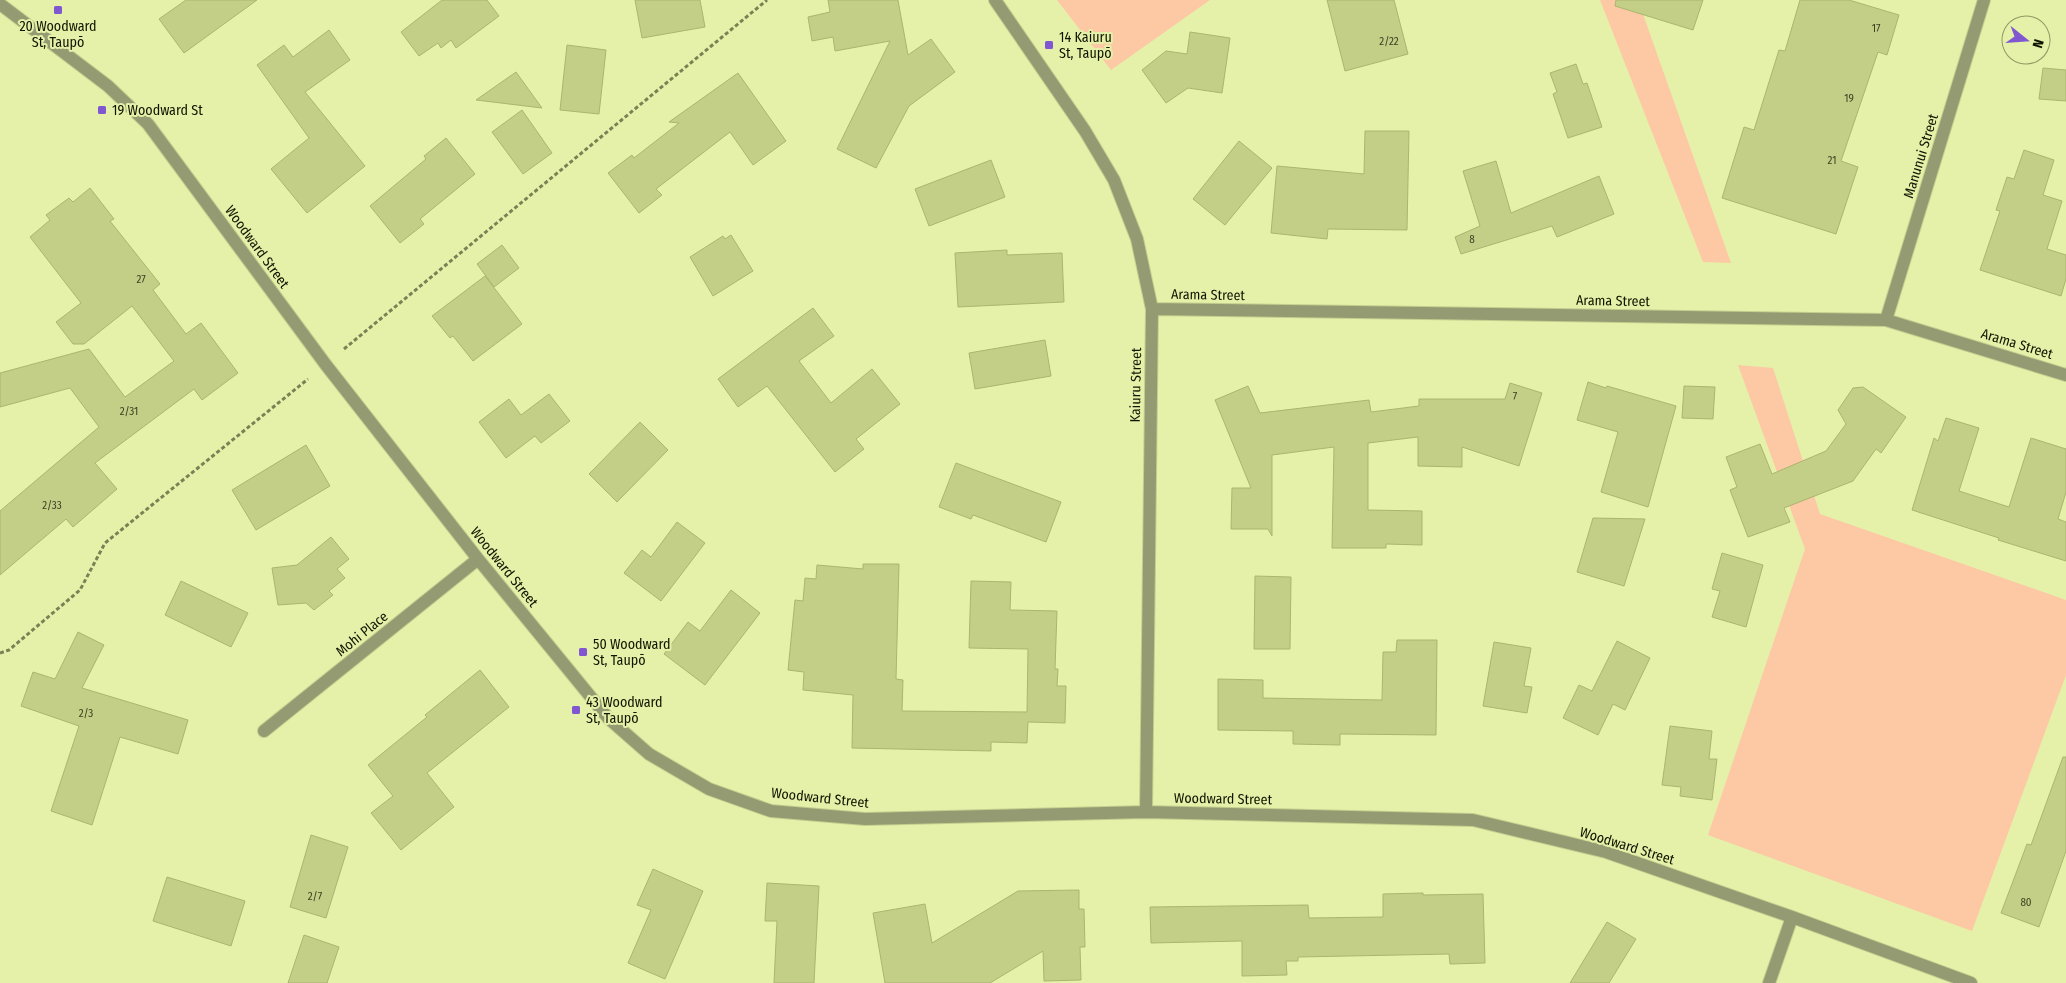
<svg xmlns="http://www.w3.org/2000/svg" width="2066" height="983" viewBox="0 0 2066 983" font-family="'Fira Sans Condensed',sans-serif">
  <style>
    .green { fill: #fdc8a4 }
    .building { fill: #c3ce87; stroke: #aab56f }
    .lines { fill: none; stroke-linecap: round; stroke-linejoin: round }
    .street-casing { stroke: #c3ce8e; stroke-width: 14 }
    .path { stroke: #7a8154; stroke-width: 3; stroke-dasharray: 4 2.5; stroke-linecap: butt }
    .street { stroke: #949b72; stroke-width: 12 }
    .poi-dot { fill: #8157d1; stroke: #e5f1a9; stroke-width: 2 }
    .labels { text-anchor: middle; dominant-baseline: central; stroke-width: 4; stroke-linejoin: round; paint-order: stroke }
    .number-label { font-size: 11px; fill: #3e4222 }
    .poi-label { font-size: 14px; fill: #111400; stroke: #e5f1a9; text-anchor: start }
    .street-label { font-size: 14px; fill: #111400; stroke: #e5f1a9 }
  </style>
  <rect width="100%" height="100%" fill="#e5f1a9"/>
  <path class="green" d="M 1057,0 L 1210,0 L 1111,70 Z
    M 1600,0 L 1638,0 L 1731,263 L 1703,262 Z
    M 1738,365 L 1773,368 L 1820,514 L 2066,600 L 2066,675 L 1972,931 L 1708,835 L 1805,549 Z"/>
  <path class="building" d="M 186,0 L 257,0 L 184,53 L 159,19 Z
    M 442,0 L 487,0 L 499,16 L 456,48 L 451,40 L 441,48 L 438,43 L 419,56 L 401,32 Z
    M 635,0 L 700,0 L 705,27 L 642,38 Z
    M 828,0 L 898,0 L 908,55 L 931,39 L 955,72 L 909,106 L 876,168 L 837,149 L 890,41 L 835,51 L 833,37 L 812,41 L 808,17 L 830,12 Z
    M 1327,0 L 1394,0 L 1408,54 L 1345,71 Z
    M 1616,0 L 1703,0 L 1693,30 L 1615,6 Z
    M 1800,0 L 1849,0 L 1899,15 L 1887,55 L 1878,52 L 1841,161 L 1858,167 L 1836,234 L 1722,198 L 1744,127 L 1754,130 L 1779,50 L 1785,51 Z
    M 329,30 L 350,60 L 305,92 L 365,166 L 307,213 L 271,169 L 309,138 L 257,65 L 284,45 L 293,57 Z
    M 1190,32 L 1230,38 L 1222,93 L 1188,88 L 1166,103 L 1142,70 L 1166,51 L 1187,54 Z
    M 567,45 L 606,50 L 599,114 L 560,110 Z
    M 1576,64 L 1583,84 L 1587,83 L 1602,127 L 1568,138 L 1553,94 L 1557,92 L 1550,73 Z
    M 2043,68 L 2066,70 L 2066,101 L 2039,99 Z
    M 516,72 L 542,108 L 476,100 Z
    M 738,73 L 786,141 L 753,165 L 730,132 L 656,189 L 662,195 L 639,213 L 608,173 L 632,155 L 634,158 L 679,123 L 669,122 Z
    M 522,110 L 552,153 L 523,174 L 492,132 Z
    M 1365,131 L 1409,131 L 1407,230 L 1328,229 L 1327,239 L 1271,233 L 1277,166 L 1364,174 Z
    M 446,138 L 475,174 L 420,219 L 424,224 L 400,243 L 370,206 L 426,159 L 424,156 Z
    M 1239,141 L 1272,168 L 1225,225 L 1193,199 Z
    M 2024,150 L 2054,160 L 2043,195 L 2062,201 L 2047,249 L 2066,255 L 2066,279 L 2061,296 L 1980,270 L 2000,211 L 1996,210 L 2007,177 L 2014,179 Z
    M 991,160 L 1005,197 L 929,226 L 915,189 Z
    M 1496,161 L 1511,213 L 1599,176 L 1614,214 L 1557,237 L 1552,226 L 1461,254 L 1455,237 L 1480,226 L 1463,171 Z
    M 90,188 L 114,219 L 110,221 L 160,284 L 153,290 L 186,334 L 201,323 L 238,373 L 202,400 L 194,389 L 95,463 L 117,489 L 73,527 L 66,519 L 0,575 L 0,511 L 99,427 L 70,388 L 0,407 L 0,373 L 89,349 L 125,397 L 174,361 L 132,306 L 84,344 L 73,344 L 56,322 L 81,303 L 30,237 L 50,220 L 46,215 L 69,198 L 73,202 Z
    M 731,235 L 753,271 L 713,296 L 690,257 L 723,236 L 725,239 Z
    M 502,245 L 519,268 L 494,287 L 477,264 Z
    M 1007,250 L 1007,255 L 1062,253 L 1064,302 L 958,307 L 955,253 Z
    M 485,276 L 522,324 L 473,361 L 453,336 L 450,338 L 432,316 Z
    M 813,308 L 834,336 L 799,361 L 831,403 L 872,369 L 900,404 L 856,439 L 864,449 L 835,472 L 767,386 L 738,407 L 718,379 Z
    M 1045,340 L 1051,376 L 975,389 L 969,353 Z
    M 1588,382 L 1606,388 L 1607,386 L 1676,406 L 1648,507 L 1601,492 L 1618,432 L 1577,420 Z
    M 1510,383 L 1542,393 L 1519,466 L 1462,447 L 1462,467 L 1418,466 L 1418,437 L 1368,443 L 1368,510 L 1422,511 L 1422,545 L 1386,544 L 1386,548 L 1332,548 L 1334,447 L 1272,455 L 1272,536 L 1268,529 L 1231,529 L 1232,488 L 1251,488 L 1215,400 L 1248,386 L 1260,413 L 1369,400 L 1371,412 L 1419,406 L 1419,399 L 1505,399 Z
    M 1684,386 L 1715,387 L 1713,419 L 1682,418 Z
    M 1863,387 L 1906,417 L 1881,453 L 1876,449 L 1853,481 L 1784,508 L 1790,522 L 1748,537 L 1730,490 L 1737,487 L 1726,457 L 1760,444 L 1772,474 L 1826,451 L 1846,424 L 1838,410 L 1853,388 Z
    M 549,394 L 570,421 L 541,443 L 535,436 L 506,458 L 479,422 L 509,399 L 521,415 Z
    M 1946,418 L 1979,428 L 1959,491 L 2009,507 L 2031,438 L 2066,449 L 2066,492 L 2058,519 L 2066,522 L 2066,561 L 1998,540 L 1999,538 L 1912,510 L 1934,438 L 1938,441 Z
    M 640,422 L 668,450 L 617,502 L 589,474 Z
    M 306,445 L 330,486 L 256,530 L 232,490 Z
    M 956,463 L 1061,502 L 1046,542 L 973,515 L 971,519 L 939,507 Z
    M 1593,518 L 1645,519 L 1624,586 L 1577,572 Z
    M 677,522 L 705,543 L 661,601 L 624,573 L 642,550 L 651,557 Z
    M 331,537 L 349,559 L 337,569 L 345,578 L 329,591 L 333,595 L 314,610 L 306,603 L 278,605 L 272,568 L 297,565 Z
    M 1722,553 L 1763,565 L 1746,627 L 1712,617 L 1720,591 L 1712,589 Z
    M 863,564 L 899,564 L 896,679 L 903,680 L 902,711 L 1027,712 L 1028,649 L 969,648 L 971,581 L 1011,582 L 1010,610 L 1057,611 L 1055,669 L 1058,669 L 1057,686 L 1066,686 L 1065,723 L 1028,722 L 1027,743 L 991,742 L 991,751 L 852,748 L 853,695 L 803,690 L 804,672 L 788,670 L 795,600 L 803,601 L 805,578 L 816,579 L 817,565 L 863,569 Z
    M 1255,576 L 1291,577 L 1290,649 L 1254,649 Z
    M 181,581 L 248,613 L 231,647 L 165,615 Z
    M 731,590 L 760,613 L 705,685 L 664,654 L 688,622 L 700,631 Z
    M 78,632 L 104,645 L 82,688 L 188,720 L 178,754 L 120,737 L 92,825 L 51,811 L 79,726 L 21,706 L 33,672 L 55,679 Z
    M 1397,640 L 1437,640 L 1436,735 L 1340,734 L 1340,745 L 1293,744 L 1293,731 L 1218,730 L 1218,679 L 1263,680 L 1263,698 L 1382,700 L 1383,652 L 1396,652 Z
    M 1617,641 L 1650,658 L 1625,710 L 1613,704 L 1598,735 L 1563,718 L 1579,685 L 1592,691 Z
    M 1494,642 L 1531,648 L 1524,686 L 1532,687 L 1527,713 L 1483,706 Z
    M 480,670 L 509,707 L 427,773 L 454,807 L 401,850 L 371,813 L 393,796 L 368,765 L 427,717 L 425,715 Z
    M 1670,726 L 1712,731 L 1709,759 L 1717,759 L 1712,800 L 1680,796 L 1681,787 L 1662,785 Z
    M 2063,757 L 2066,757 L 2066,851 L 2039,927 L 2001,913 L 2027,844 L 2031,845 Z
    M 311,835 L 348,847 L 326,918 L 290,907 Z
    M 653,869 L 703,891 L 665,979 L 628,963 L 651,910 L 637,905 Z
    M 167,877 L 245,901 L 231,946 L 153,921 Z
    M 767,883 L 819,886 L 814,983 L 774,983 L 777,921 L 765,921 Z
    M 1079,890 L 1079,909 L 1084,909 L 1085,947 L 1080,947 L 1081,980 L 1044,981 L 1043,951 L 990,983 L 885,983 L 873,913 L 925,904 L 932,943 L 1018,891 Z
    M 1423,893 L 1423,895 L 1483,894 L 1485,963 L 1450,964 L 1449,954 L 1298,957 L 1298,961 L 1286,961 L 1287,975 L 1242,976 L 1242,941 L 1151,943 L 1150,907 L 1308,905 L 1309,918 L 1383,917 L 1383,894 Z
    M 1607,922 L 1636,939 L 1609,983 L 1570,983 Z
    M 304,935 L 339,947 L 327,983 L 288,983 Z"/>
  <g class="lines">
    <defs>
      <path id="street" d="M 995,0 L 1085,131 L 1114,180 L 1137,239 L 1152,309 L 1146,812
        M 0,4 L 108,86 L 148,124 L 326,365 L 478,559 L 608,718 L 649,754 L 709,789 L 771,811 L 865,819 L 1146,812 L 1473,820 L 1606,852 L 1792,917 L 1971,983
        M 1152,309 L 1886,320 L 2066,375
        M 1886,320 L 1984,0
        M 264,731 L 478,559
        M 1769,983 L 1792,917"/>
    </defs>
    <use href="#street" class="street-casing"/>
    <path class="path" d="M 344,349 L 767,0
      M 0,653 L 9,650 L 80,590 L 105,543 L 308,379"/>
    <use href="#street" class="street"/>
  </g>
  <g class="poi-dot">
    <rect x="53" y="5" width="10" height="10" rx="2.5"/>
    <rect x="1044" y="40" width="10" height="10" rx="2.5"/>
    <rect x="97" y="105" width="10" height="10" rx="2.5"/>
    <rect x="578" y="647" width="10" height="10" rx="2.5"/>
    <rect x="571" y="705" width="10" height="10" rx="2.5"/>
  </g>
  <g class="labels">
    <g class="number-label">
      <text x="1876" y="28">17</text>
      <text x="1389" y="41">2/22</text>
      <text x="1849" y="98">19</text>
      <text x="1832" y="160">21</text>
      <text x="1472" y="239">8</text>
      <text x="141" y="279">27</text>
      <text x="1515" y="396">7</text>
      <text x="129" y="411">2/31</text>
      <text x="52" y="505">2/33</text>
      <text x="86" y="713">2/3</text>
      <text x="315" y="896">2/7</text>
      <text x="2026" y="902">80</text>
    </g>
    <g class="poi-label">
      <text x="58" y="26" text-anchor="middle">20 Woodward<tspan x="58" dy="16">St, Taupō</tspan></text>
      <text x="1059" y="37">14 Kaiuru<tspan x="1059" dy="16">St, Taupō</tspan></text>
      <text x="112" y="110">19 Woodward St</text>
      <text x="593" y="644">50 Woodward<tspan x="593" dy="16">St, Taupō</tspan></text>
      <text x="586" y="702">43 Woodward<tspan x="586" dy="16">St, Taupō</tspan></text>
    </g>
    <g class="street-label">
      <text transform="translate(1921 156) rotate(-73)">Manunui Street</text>
      <text transform="translate(257 247) rotate(54)">Woodward Street</text>
      <text transform="translate(1208 295) rotate(1)">Arama Street</text>
      <text transform="translate(1613 301) rotate(1)">Arama Street</text>
      <text transform="translate(2017 344) rotate(17)">Arama Street</text>
      <text transform="translate(1136 385) rotate(-89)">Kaiuru Street</text>
      <text transform="translate(504 567) rotate(51)">Woodward Street</text>
      <text transform="translate(362 634) rotate(-39)">Mohi Place</text>
      <text transform="translate(820 798) rotate(6)">Woodward Street</text>
      <text transform="translate(1223 799) rotate(1)">Woodward Street</text>
      <text transform="translate(1627 846) rotate(17)">Woodward Street</text>
    </g>
  </g>
  <g transform="translate(2026 40) rotate(107)"><circle r="24" fill="#e5f1a9" stroke="#909965"/>
  <path d="M0-4L9 19L0 12L-9 19Z" fill="#8157d1"/>
  <text y="-8" font-size="14" font-weight="bold" text-anchor="middle" fill="#111400">N</text>
  </g>
</svg>
